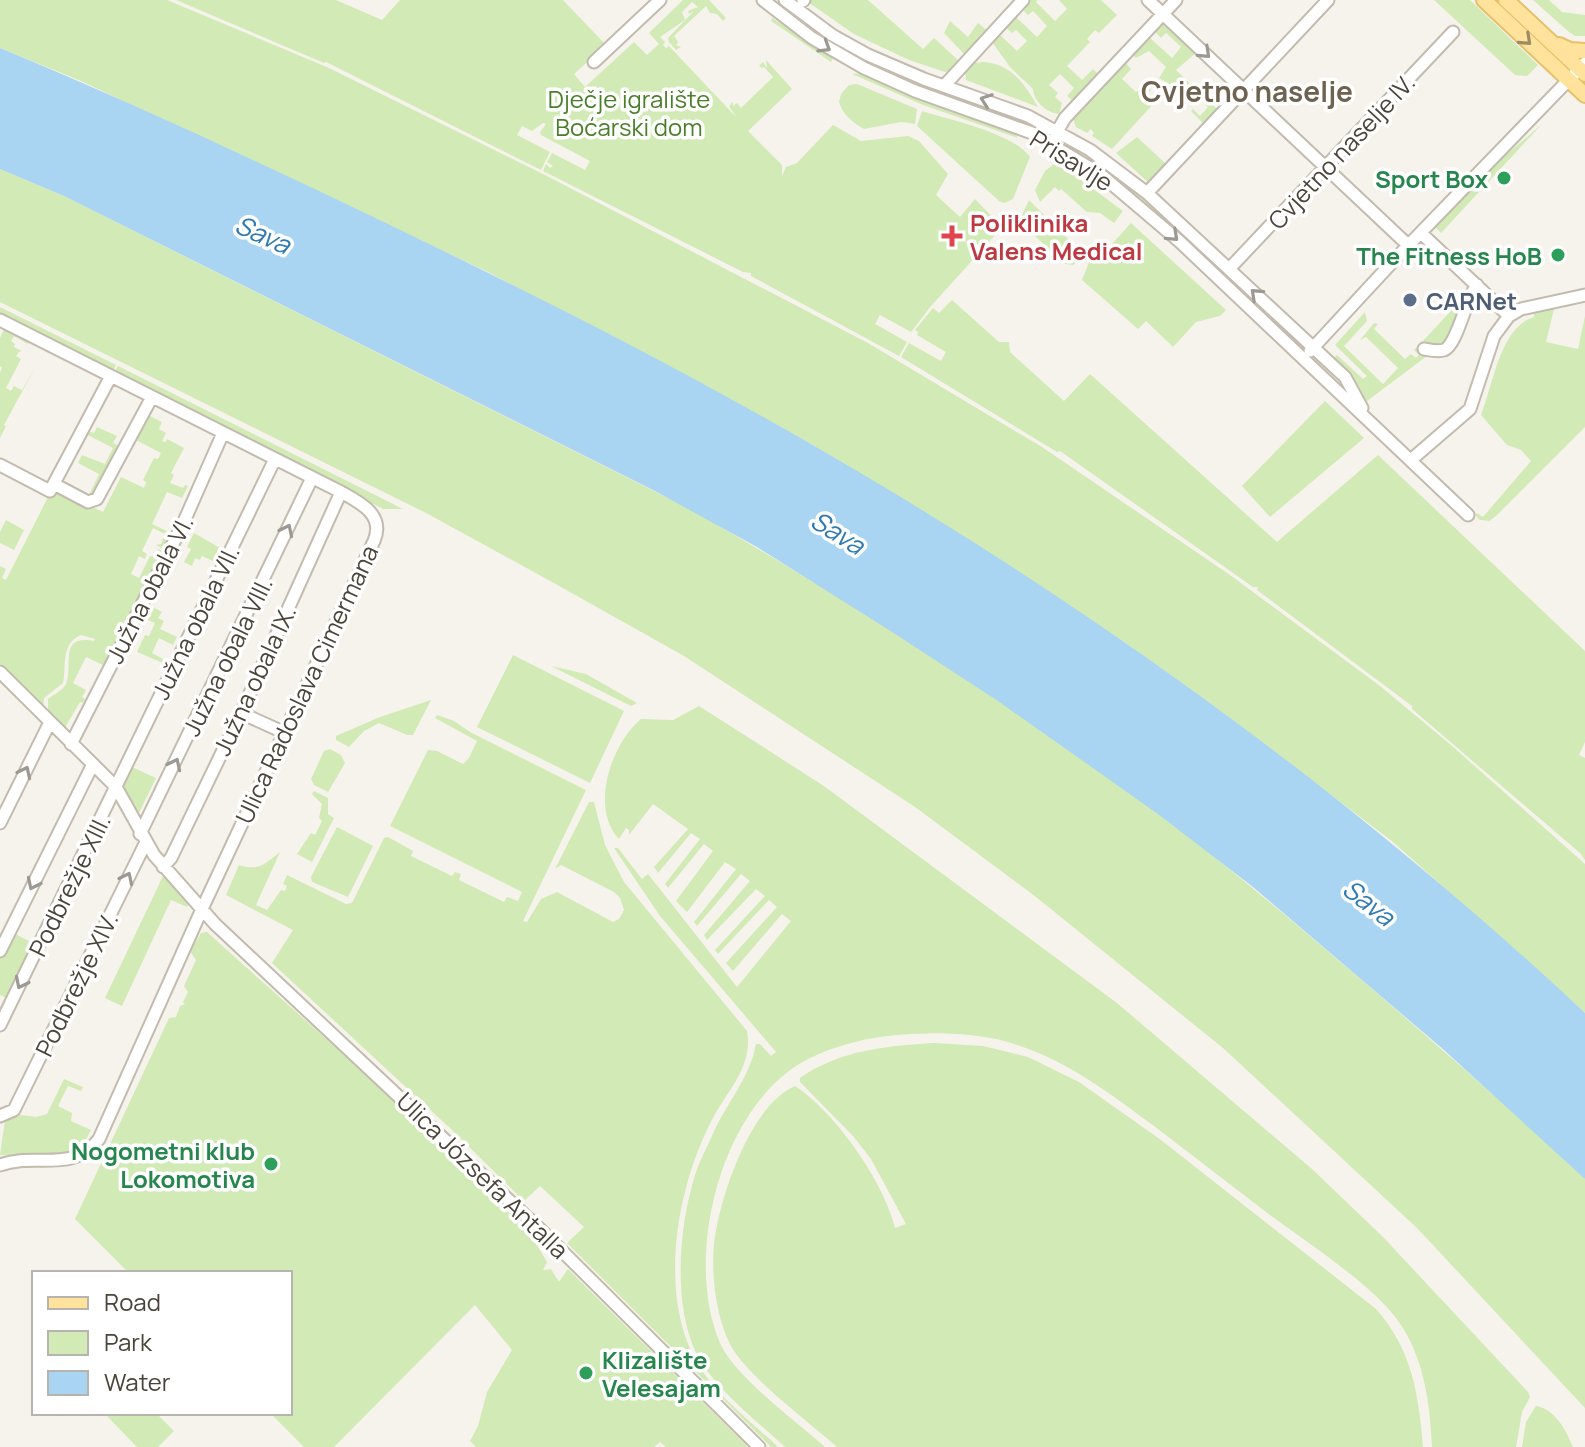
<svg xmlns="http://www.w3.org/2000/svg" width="1585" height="1447" viewBox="0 0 1585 1447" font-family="Manrope,sans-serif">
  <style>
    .green { fill: #d2eab5 }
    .water { fill: #a9d4f2 }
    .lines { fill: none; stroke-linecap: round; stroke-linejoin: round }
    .minor-casing { stroke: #c2bbae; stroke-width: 15 }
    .major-casing { stroke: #e6c16a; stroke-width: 18 }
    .minor { stroke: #fff; stroke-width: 11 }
    .major { stroke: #ffe39c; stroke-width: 14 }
    .oneway { stroke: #9c8c66 }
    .oneway2 { stroke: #9c9892 }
    .leisure-dot { fill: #2e9e5b; stroke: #fff; stroke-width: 3 }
    .health-dot { fill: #e0444e; stroke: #fff; stroke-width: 3 }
    .service-dot { fill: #5c6f8a; stroke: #fff; stroke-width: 3 }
    .labels { text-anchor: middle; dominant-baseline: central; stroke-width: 7; stroke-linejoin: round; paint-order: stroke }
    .park-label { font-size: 24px; fill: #4a7f2a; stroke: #fff }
    .street-label { font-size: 24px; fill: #4b4439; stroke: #fff }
    .leisure-label { font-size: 24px; font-weight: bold; fill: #27864d; stroke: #fff; text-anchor: end }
    .health-label { font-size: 24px; font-weight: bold; fill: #be3a42; stroke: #fff; text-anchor: start }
    .service-label { font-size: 24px; font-weight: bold; fill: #4e5e75; stroke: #fff; text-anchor: start }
    .water-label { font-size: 26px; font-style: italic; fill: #2e7ab2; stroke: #fff }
    .quarter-label { font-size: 28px; font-weight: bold; fill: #6e6250; stroke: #fff }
  </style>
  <rect width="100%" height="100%" fill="#f6f3ec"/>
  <path class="green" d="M 0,0 L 167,0 L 329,68 L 545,175 L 868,343 L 1042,447 L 1230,575 L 1380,686 L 1451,745 L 1585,864 L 1585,1013 L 1393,842 L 1218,709 L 1127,644 L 813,445 L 488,272 L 81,81 L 0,48 Z
    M 176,0 L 336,0 L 382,20 L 400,0 L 563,0 L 606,45 L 574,74 L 585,87 L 634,42 L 647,55 L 659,44 L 649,33 L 683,0 L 709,0 L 726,18 L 723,21 L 717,14 L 710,13 L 706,6 L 674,36 L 678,42 L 676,45 L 681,47 L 676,50 L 669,42 L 668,38 L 694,11 L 689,14 L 688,11 L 698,7 L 692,2 L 682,12 L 685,20 L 660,37 L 665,42 L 663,45 L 666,48 L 669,46 L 736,117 L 729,106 L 733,102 L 733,106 L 737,103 L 741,108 L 773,77 L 764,67 L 762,68 L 759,66 L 763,62 L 767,68 L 766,60 L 792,89 L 748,131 L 782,165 L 782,176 L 786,167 L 797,163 L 833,125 L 861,141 L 908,136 L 919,141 L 948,174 L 936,195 L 960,217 L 975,199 L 998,223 L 998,232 L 931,306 L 911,332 L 880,315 L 875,324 L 907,342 L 899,356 L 751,276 L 751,273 L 743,272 L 543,171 L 546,164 L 550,168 L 553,166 L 547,162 L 552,153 L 585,170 L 590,161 L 541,135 L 540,132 L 546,124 L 543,123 L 532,131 L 522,126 L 517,135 L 550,152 L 541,170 L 326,62 L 324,63 Z
    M 805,0 L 868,0 L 923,49 L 934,38 L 960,62 L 953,70 L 945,72 L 909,60 L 854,34 Z
    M 1030,0 L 1037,0 L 1036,2 L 1055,21 L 1067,9 L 1059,0 L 1101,0 L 1117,15 L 1099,33 L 1095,30 L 1087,39 L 1090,42 L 1067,66 L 1082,80 L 1093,69 L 1098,74 L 1073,101 L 1067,96 L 1074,88 L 1060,74 L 1049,85 L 1058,93 L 1055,97 L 1062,103 L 1059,114 C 1047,113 1034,102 1033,89 L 1010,67 L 992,42 L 999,34 L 1017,51 L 1027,41 L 1016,30 L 1012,33 L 1005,27 L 1015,16 L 1037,37 L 1047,26 L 1033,11 L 1028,15 L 1022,9 Z
    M 1434,0 L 1470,0 L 1538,65 L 1527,76 L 1515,75 Z
    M 1533,0 L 1549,0 L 1562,12 L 1585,15 L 1585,36 L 1575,36 L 1569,32 Z
    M 772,18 L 834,57 L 831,62 L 771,21 Z
    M 950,21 L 968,37 L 978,23 L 989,32 L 966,56 L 944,33 Z
    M 1164,22 L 1197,52 L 1176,70 L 1218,110 L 1204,124 L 1191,111 L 1193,109 L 1200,116 L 1208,107 L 1191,91 L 1182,100 L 1174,93 L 1171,85 L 1159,78 L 1166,67 L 1149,51 L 1136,58 L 1132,54 L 1149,37 L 1172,58 L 1181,47 L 1166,33 L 1161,38 L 1154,31 Z
    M 846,48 L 892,72 L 1031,123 L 910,84 L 843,53 Z
    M 984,62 C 1011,64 1025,84 1038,107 L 966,80 L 965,70 L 972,63 Z
    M 1125,62 L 1131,69 L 1122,79 L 1136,92 L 1146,85 L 1151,90 L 1147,95 L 1155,102 L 1112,149 L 1092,136 L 1094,133 L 1091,129 L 1087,133 L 1076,127 L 1073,119 Z
    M 861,73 L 897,88 L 1012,129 L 1018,138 L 923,105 L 852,74 Z
    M 857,84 L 917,109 L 915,124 L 901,122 L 864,129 C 852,122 843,115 839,102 L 841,94 L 849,85 Z
    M 922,111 C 950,120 1013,133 1030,157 L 1013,199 L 1004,203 L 999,201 L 917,126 Z
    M 1542,124 L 1441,233 L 1434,226 L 1487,171 Z
    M 1137,137 L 1166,164 L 1149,183 L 1116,153 Z
    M 1077,150 L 1151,203 L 1223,270 L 1220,273 L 1124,186 Z
    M 1054,164 L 1073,174 L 1123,211 L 1114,223 L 1100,213 L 1087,212 L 1061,189 L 1059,191 L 1055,187 L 1040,202 L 1035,190 L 1045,171 Z
    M 0,169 L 64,196 L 688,508 C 850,601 1009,703 1159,814 C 1235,871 1306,933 1378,994 C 1448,1055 1518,1115 1585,1179 L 1585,1408 L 1417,1228 L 1223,1048 L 1036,897 L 915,807 L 684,656 L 552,582 L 428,514 L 0,302 Z
    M 1029,200 L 1078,249 L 1079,259 L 1073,265 L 1065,264 L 1023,225 L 1021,217 Z
    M 1131,223 L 1226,310 L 1220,316 L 1196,322 L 1173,347 L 1146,321 L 1138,329 L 1082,280 L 1090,260 L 1097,252 L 1102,255 Z
    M 1464,297 L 1466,300 L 1446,346 L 1426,347 L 1421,343 Z
    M 952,300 L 999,342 L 1009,342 L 1010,352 L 1064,401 L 1090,374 L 1277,542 L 1378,455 L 1585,651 L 1585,742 L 1579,755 L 1585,758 L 1585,860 L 1580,853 L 1412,709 L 1412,706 L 1257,590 L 1258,587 L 1253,587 L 1060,451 L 1057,452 L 901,357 L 909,343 L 941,361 L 946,352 L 917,335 L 918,332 L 915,330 L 933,308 L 939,313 Z
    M 1555,305 L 1546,342 L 1578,349 L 1585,316 L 1585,427 L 1496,516 L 1489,521 L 1480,520 L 1475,515 L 1477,513 L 1483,517 L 1531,461 L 1521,450 L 1507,445 L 1481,415 C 1493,385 1500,327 1534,317 L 1534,310 Z
    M 0,307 L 116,365 L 113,371 L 0,316 Z
    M 1365,312 L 1367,321 L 1344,346 L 1383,384 L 1398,368 L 1366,337 L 1360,340 L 1374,323 L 1378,324 L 1374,329 L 1405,359 L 1411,354 L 1416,358 L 1419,355 L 1414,350 L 1417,347 L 1431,353 L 1363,404 L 1353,379 L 1333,359 L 1337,355 L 1363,379 L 1367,376 L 1335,345 Z
    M 4,329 L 29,342 L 28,344 L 14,336 L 11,341 L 15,344 L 14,347 L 22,351 L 19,352 L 16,356 L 21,359 L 6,388 L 11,391 L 14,386 L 22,390 L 36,366 L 4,425 L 6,426 L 0,438 L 0,373 L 2,368 L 0,366 L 0,338 Z
    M 118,366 L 403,509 L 383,509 L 118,374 L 115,371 Z
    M 1325,401 L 1364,438 L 1270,517 L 1242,486 Z
    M 148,415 L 162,422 L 159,429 L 166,433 L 162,441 L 166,442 L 167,439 L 184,448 L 171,473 L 174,475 L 170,483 L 183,488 L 185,485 L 188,486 L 182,498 L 167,492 L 152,524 L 171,533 L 163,549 L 156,545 L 161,544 L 165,534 L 153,528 L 142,551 L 147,554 L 145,559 L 139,556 L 131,574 L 139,578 L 150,556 L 154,557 L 158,549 L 162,551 L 103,665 L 86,657 L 73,683 L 86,690 L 82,697 L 85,699 L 83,703 L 80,702 L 64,729 L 48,713 L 48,699 C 54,694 65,690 67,681 C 72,661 60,635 94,641 L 95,639 L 81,635 C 60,644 67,665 63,683 L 44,698 L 43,709 L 0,664 L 0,566 L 6,569 L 2,578 L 6,580 L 49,495 L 53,497 L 56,490 L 103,512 L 121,477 L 144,488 L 146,482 L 143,480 L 154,458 L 158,459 L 161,453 L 136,440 Z
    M 97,427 L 117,436 L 113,443 L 119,446 L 96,492 L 89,495 L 99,474 L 78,463 L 82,455 L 105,464 L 113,448 L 86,434 L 88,431 L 94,433 Z
    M 6,520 L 24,530 L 14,550 L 0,543 L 0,532 Z
    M 194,533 L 222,549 L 215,562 L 202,556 L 200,560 L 195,558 L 192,566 L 184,562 L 191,549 L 187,547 Z
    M 147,604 L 162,612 L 158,618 L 164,621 L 160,629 L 177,637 L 173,645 L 159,638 L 152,653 L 165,660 L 163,663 L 137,652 L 145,635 L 149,636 L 155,623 L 144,618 L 137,631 L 133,629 Z
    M 513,655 L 624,711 L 590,783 L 477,727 Z
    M 551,666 L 586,674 L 637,703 L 631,706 Z
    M 431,700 L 413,735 L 407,735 L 379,723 L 364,731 L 349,747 L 336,740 L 336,736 L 380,717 Z
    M 699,706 L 824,786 L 1117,1003 L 1312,1169 L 1383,1237 L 1528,1392 L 1530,1397 L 1522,1412 L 1516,1447 L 1432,1447 C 1430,1403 1424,1355 1396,1318 C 1369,1282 1303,1240 1266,1212 C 1230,1184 1194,1157 1158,1129 C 1108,1092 1058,1053 996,1039 C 935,1027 841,1032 789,1071 C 717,1125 685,1261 720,1343 C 735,1377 796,1421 825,1447 L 785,1447 C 758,1422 724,1396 703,1365 C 671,1316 678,1229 695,1175 C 699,1162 706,1149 712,1136 C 725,1105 750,1078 756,1044 L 760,1044 L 771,1056 L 776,1052 L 660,916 L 614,848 L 618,848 L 642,879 L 648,874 L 737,987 L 791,921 L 782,914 L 733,971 L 726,963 L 777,907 L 769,900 L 718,954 L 715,950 L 765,896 L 756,889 L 707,940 L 704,935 L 750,881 L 741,874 L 697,926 L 694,922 L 736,869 L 725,862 L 687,912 L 676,901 L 713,851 L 704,844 L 668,888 L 665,884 L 700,839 L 691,833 L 658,873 L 654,867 L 688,829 L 653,804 L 629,835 L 629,830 L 626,828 L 619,839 C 589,807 612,743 641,719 L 673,720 Z
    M 437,715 L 454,721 L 470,732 L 586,790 L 523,921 L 527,922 L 541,899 L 557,892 L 613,922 L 619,919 L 624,910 L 620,898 L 614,892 L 561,865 L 555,869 L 589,802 L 594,802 L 605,845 L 624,882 L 747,1031 C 753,1067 729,1088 713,1118 C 676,1187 656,1300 701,1369 C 720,1399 753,1423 778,1447 L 771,1447 L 567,1243 L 584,1227 L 540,1186 L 524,1201 L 451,1129 L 272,963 L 293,930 L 226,895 L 239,865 C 258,871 264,865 280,852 L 256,905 L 267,910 L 281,890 L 285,891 L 287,886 L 283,884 L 287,875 L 346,904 L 352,903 L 384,838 L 388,837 L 413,851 L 411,856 L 452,876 L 455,872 L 461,874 L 459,880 L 504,902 L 507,897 L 518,901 L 522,892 L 390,826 L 428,750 L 437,751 L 463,764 L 469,758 L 477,741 L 435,718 Z
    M 330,749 L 341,755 L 345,763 L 328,792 L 314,785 L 311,779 L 324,751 Z
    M 132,767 L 156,778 L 138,815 L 123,785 Z
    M 314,791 L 328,798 L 328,814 L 334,818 L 312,862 L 297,854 L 311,833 L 315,835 L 322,821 L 319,818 L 322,804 L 312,794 Z
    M 337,827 L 373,846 L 348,897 L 312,882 L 311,877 Z
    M 163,876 L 189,903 L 187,907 L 171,900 L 122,1006 L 105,998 Z
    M 207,932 L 410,1114 L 536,1236 L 535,1242 L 547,1262 L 543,1270 L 551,1269 L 559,1282 L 568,1269 L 748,1447 L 666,1447 L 660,1442 L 654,1447 L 476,1447 L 470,1441 L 478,1426 L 487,1392 L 512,1350 L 475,1305 L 334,1447 L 304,1447 L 270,1413 L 290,1413 L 290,1273 L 129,1273 L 75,1219 L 169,1018 L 176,1017 L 180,1006 L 185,1004 L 183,1002 L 188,992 L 184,986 L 196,960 L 190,951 L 201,933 Z
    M 13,933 L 37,945 L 9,999 L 0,995 L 0,959 Z
    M 934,1043 L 983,1046 L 1028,1057 L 1079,1082 L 1161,1140 L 1376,1309 C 1412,1349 1419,1395 1423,1447 L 837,1447 C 809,1422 748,1377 731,1346 C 716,1318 711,1275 714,1244 C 719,1199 750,1105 795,1086 C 835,1112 884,1182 895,1228 L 906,1224 L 871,1159 L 853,1136 L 800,1082 L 800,1078 C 840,1050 886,1046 934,1043 Z
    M 64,1079 L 83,1087 L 81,1091 L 68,1086 L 58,1106 L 72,1113 L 71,1121 L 91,1130 C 77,1160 60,1155 32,1154 C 21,1153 10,1156 0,1155 L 5,1120 L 15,1114 L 36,1117 L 47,1114 Z
    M 1536,1406 C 1555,1409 1566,1430 1573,1447 L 1522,1447 L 1526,1422 Z
    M 104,1413 L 156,1413 L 174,1431 L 158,1447 L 137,1447 Z"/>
  <path class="water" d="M 0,48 C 133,103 263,164 392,226 C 550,302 707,382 857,471 C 1118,625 1364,806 1585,1013 L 1585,1179 L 1444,1050 L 1253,887 L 1158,814 L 998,701 L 889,630 L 757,547 L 655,491 L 64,196 L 0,169 Z"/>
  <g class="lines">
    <defs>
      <path id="minor" d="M 763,0 L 812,38 L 864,68 L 915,91 L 1032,133 L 1100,174 L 1179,241 L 1468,515
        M 785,0 L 832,35 L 868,55 L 924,79 L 1028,116 L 1090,150 L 1147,193 L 1345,377 L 1362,408
        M 1148,0 L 1408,245
        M 803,1 L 804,0
        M 594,62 L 660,0
        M 944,86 L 1023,0
        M 1055,135 L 1065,118 L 1176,0
        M 1147,193 L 1328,0
        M 1422,234 L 1509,316
        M 1229,269 L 1453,32
        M 0,320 L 341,492 C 361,503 385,515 374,541 L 202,909 L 99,1139 C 73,1174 35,1152 0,1165
        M 1424,349 C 1430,350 1438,352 1444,350 C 1458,344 1465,299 1477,285
        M 1310,351 L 1399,255 L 1585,63
        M 1412,459 L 1470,409 L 1494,336 L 1509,316 L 1521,309 L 1585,295
        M 0,465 L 50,491 L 111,376
        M 54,484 L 88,502 L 97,499 L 152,397
        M 0,672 L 116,787 L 154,855 L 215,924 L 545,1234 L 759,1447
        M 241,713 L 283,732
        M 71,744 L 182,526 L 223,433
        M 0,823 L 50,722
        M 140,834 L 312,478
        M 163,867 L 171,858 L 241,713 L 341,492
        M 0,951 L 93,764
        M 0,1025 L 275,459
        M 0,1116 L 14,1110 L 145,844"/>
      <path id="major" d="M 1484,0 L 1585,95
        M 1506,0 L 1585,74
        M 1559,45 L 1570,50 L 1585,51"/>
    </defs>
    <use href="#minor" class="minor-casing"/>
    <use href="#major" class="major-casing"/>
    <use href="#minor" class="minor"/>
    <use href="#major" class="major"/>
  </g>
  <defs><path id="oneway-chevron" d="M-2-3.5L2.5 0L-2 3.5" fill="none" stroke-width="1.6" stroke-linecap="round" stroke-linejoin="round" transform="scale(2)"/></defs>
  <use class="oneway" href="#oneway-chevron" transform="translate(1526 40) rotate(43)"/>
  <g class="oneway2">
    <use href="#oneway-chevron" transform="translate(825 47) rotate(32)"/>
    <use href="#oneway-chevron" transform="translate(1205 53) rotate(43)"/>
    <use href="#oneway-chevron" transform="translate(986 100) rotate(-160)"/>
    <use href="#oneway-chevron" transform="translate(1173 236) rotate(43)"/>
    <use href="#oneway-chevron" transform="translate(1256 294) rotate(-137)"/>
    <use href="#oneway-chevron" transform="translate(287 530) rotate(-64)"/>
    <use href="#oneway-chevron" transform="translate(175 764) rotate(-64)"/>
    <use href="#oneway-chevron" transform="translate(25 772) rotate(-64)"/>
    <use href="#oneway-chevron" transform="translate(127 878) rotate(-64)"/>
    <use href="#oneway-chevron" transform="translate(33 884) rotate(116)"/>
    <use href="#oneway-chevron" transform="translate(21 983) rotate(116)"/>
  </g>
  <g class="leisure-dot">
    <circle cx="1504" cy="178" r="8"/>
    <circle cx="1558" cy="255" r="8"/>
    <circle cx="271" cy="1164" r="8"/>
    <circle cx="586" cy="1373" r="8"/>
  </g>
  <path class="health-dot" d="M948 224h8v8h8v8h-8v8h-8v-8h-8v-8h8z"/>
  <circle class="service-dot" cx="1410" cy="300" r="8"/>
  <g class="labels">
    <g class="park-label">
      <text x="629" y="98">Dječje igralište<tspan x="629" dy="28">Boćarski dom</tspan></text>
    </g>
    <g class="street-label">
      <text transform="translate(1341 151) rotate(-47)">Cvjetno naselje IV.</text>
      <text transform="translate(1072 160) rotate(32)">Prisavlje</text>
      <text transform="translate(149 589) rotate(-63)">Južna obala VI.</text>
      <text transform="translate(195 622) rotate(-64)">Južna obala VII.</text>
      <text transform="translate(227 656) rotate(-64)">Južna obala VIII.</text>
      <text transform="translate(254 680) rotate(-65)">Južna obala IX.</text>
      <text transform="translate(306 684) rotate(-65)">Ulica Radoslava Cimermana</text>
      <text transform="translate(69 885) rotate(-64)">Podbrežje XIII.</text>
      <text transform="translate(76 984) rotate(-64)">Podbrežje XIV.</text>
      <text transform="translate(483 1175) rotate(44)">Ulica Józsefa Antalla</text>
    </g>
    <g class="leisure-label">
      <text x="1488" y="178">Sport Box</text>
      <text x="1542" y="255">The Fitness HoB</text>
      <text x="255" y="1150">Nogometni klub<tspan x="255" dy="28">Lokomotiva</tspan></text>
      <text x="602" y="1359" text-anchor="start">Klizalište<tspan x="602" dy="28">Velesajam</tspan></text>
    </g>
    <g class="health-label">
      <text x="970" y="222">Poliklinika<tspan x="970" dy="28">Valens Medical</tspan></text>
    </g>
    <g class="service-label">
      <text x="1426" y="300">CARNet</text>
    </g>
    <g class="water-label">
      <text transform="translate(263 234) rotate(24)">Sava</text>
      <text transform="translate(838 532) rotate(32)">Sava</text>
      <text transform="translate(1369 902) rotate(38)">Sava</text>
    </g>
    <g class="quarter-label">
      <text x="1247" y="91">Cvjetno naselje</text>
    </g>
  </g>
  <rect x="32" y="1271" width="260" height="144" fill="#ffffff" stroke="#b7b4b0" stroke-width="2"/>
  <rect x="48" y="1297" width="40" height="12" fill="#ffe39c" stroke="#b7b4b0" stroke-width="2"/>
  <text x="104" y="1311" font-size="24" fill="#4b4439">Road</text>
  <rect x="48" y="1331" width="40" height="24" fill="#d2eab5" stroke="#b7b4b0" stroke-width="2"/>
  <text x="104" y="1351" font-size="24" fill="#4b4439">Park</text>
  <rect x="48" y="1371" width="40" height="24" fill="#a9d4f2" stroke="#b7b4b0" stroke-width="2"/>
  <text x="104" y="1391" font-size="24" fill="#4b4439">Water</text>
</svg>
